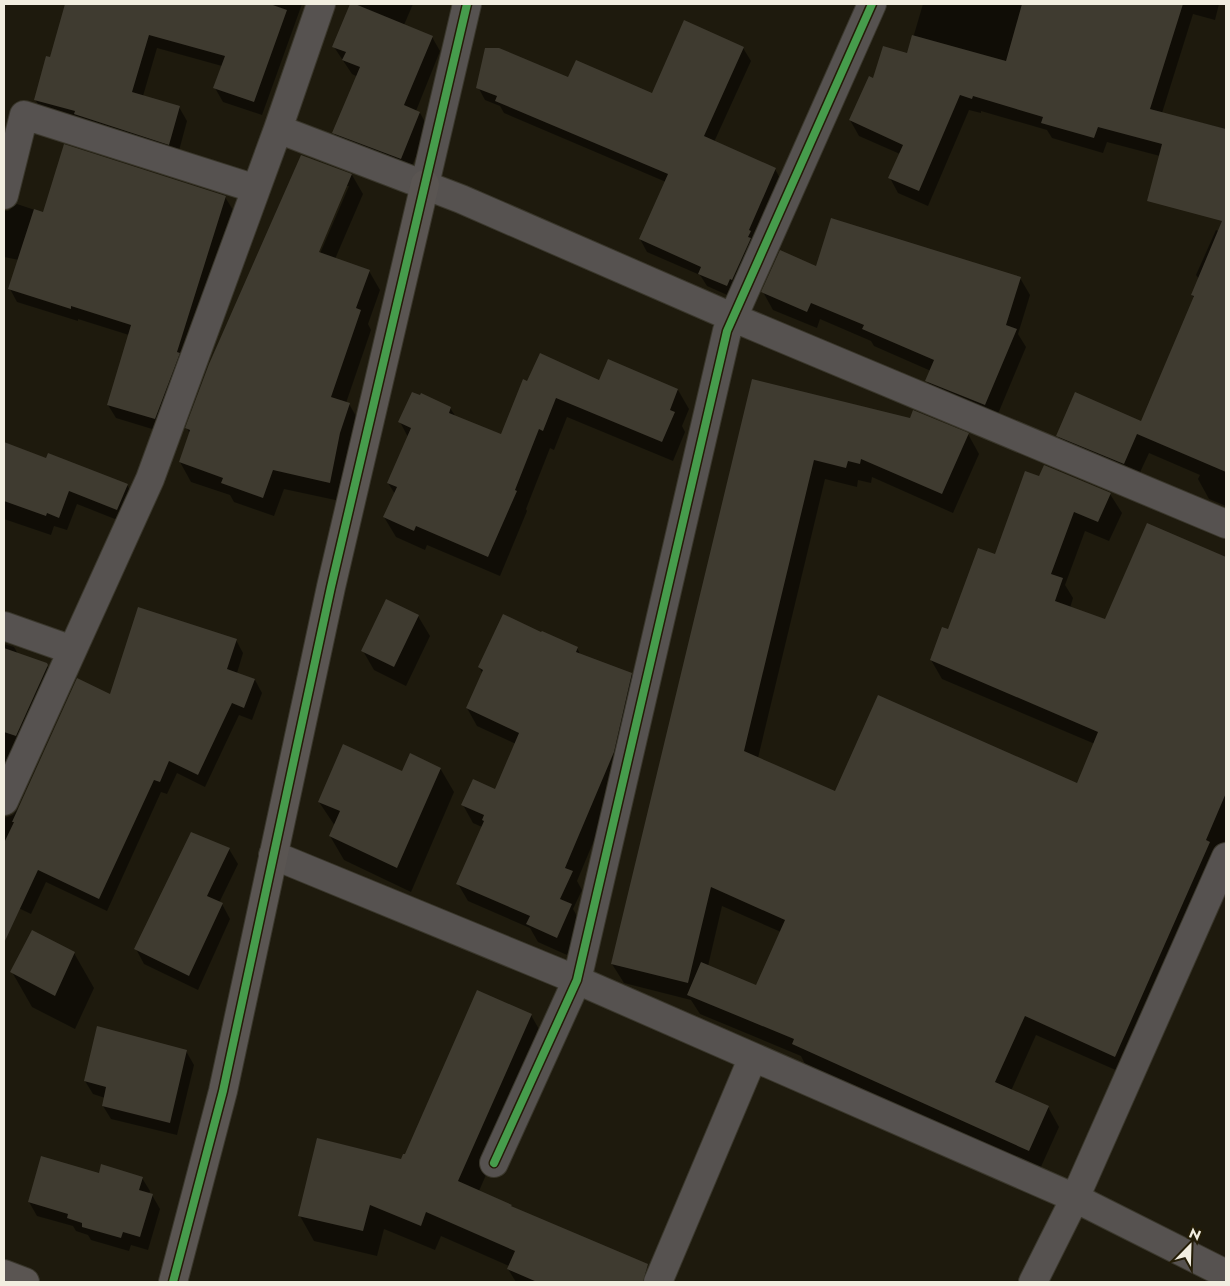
<svg xmlns="http://www.w3.org/2000/svg" width="1230" height="1286" viewBox="0 0 1230 1286" font-family="Jost,sans-serif">
  <style>
    .shadow { fill: #0007; fill-rule: evenodd }
    .building { fill: #3f3b30 }
    .lines { fill: none; stroke-linecap: round; stroke-linejoin: round }
    .street-casing { stroke: #3a372c; stroke-width: 30 }
    .secondary-casing { stroke: #3a372c; stroke-width: 30 }
    .street { stroke: #565250; stroke-width: 28 }
    .secondary { stroke: #5a5552; stroke-width: 28 }
    .cycleway-casing { stroke: #241d07; stroke-width: 11 }
    .cycleway { stroke: #469c4c; stroke-width: 8 }
  </style>
  <rect width="100%" height="100%" fill="#1e1a0d"/>
  <path class="shadow" d="M 67,4 L 302,4 L 262,115 L 223,102 L 215,88 L 222,66 L 157,48 L 143,96 L 179,107 L 187,121 L 177,158 L 43,114 L 35,99 L 51,59 Z
    M 351,4 L 413,4 L 404,25 L 432,37 L 440,51 L 416,111 L 420,113 L 428,127 L 409,173 L 342,147 L 334,133 L 358,77 L 352,74 L 334,47 Z
    M 923,4 L 1219,4 L 1215,20 L 1193,14 L 1162,113 L 1226,129 L 1226,200 L 1166,184 L 1160,156 L 1107,142 L 1103,153 L 1052,138 L 1047,130 L 981,111 L 981,113 L 969,110 L 928,206 L 898,193 L 890,178 L 900,154 L 859,136 L 850,120 L 874,80 L 908,55 Z
    M 743,48 L 751,61 L 714,142 L 775,169 L 782,182 L 734,298 L 707,286 L 700,275 L 647,252 L 640,239 L 666,182 L 504,113 L 500,106 L 485,100 L 478,87 L 568,79 L 652,94 Z
    M 302,156 L 352,175 L 363,194 L 335,259 L 369,271 L 380,290 L 368,324 L 371,330 L 346,403 L 349,404 L 360,423 L 340,501 L 284,489 L 274,516 L 234,502 L 230,495 L 191,482 L 180,462 L 190,434 L 187,428 ZM 346,186 L 349,186 L 318,258 L 316,257 Z
    M 225,197 L 233,210 L 162,432 L 116,418 L 108,405 L 129,335 L 78,319 L 78,321 L 17,302 L 10,289 L 19,260 L 4,257 L 4,211 L 8,211 L 17,204 L 44,213 Z
    M 1216,230 L 1226,235 L 1226,506 L 1209,499 L 1198,479 L 1200,475 L 1149,453 L 1135,483 L 1069,456 L 1058,436 L 1142,422 L 1195,299 L 1192,295 L 1199,279 L 1196,275 Z
    M 817,268 L 1020,278 L 1030,295 L 1018,334 L 1026,347 L 995,421 L 937,398 L 927,381 L 931,371 L 874,346 L 871,341 L 820,319 L 817,328 L 773,310 L 763,292 Z
    M 524,381 L 599,381 L 678,390 L 689,409 L 682,426 L 685,432 L 673,461 L 567,417 L 554,450 L 550,448 L 526,509 L 527,511 L 500,576 L 427,545 L 425,550 L 396,537 L 384,517 L 395,494 L 388,483 L 408,437 L 400,422 L 450,408 L 456,417 L 502,435 Z
    M 753,381 L 968,434 L 979,454 L 953,513 L 872,477 L 871,483 L 858,480 L 857,487 L 825,479 L 758,758 L 836,792 L 1077,784 L 1095,744 L 942,679 L 931,660 L 996,555 L 1039,477 L 1110,494 L 1122,513 L 1109,541 L 1085,531 L 1065,585 L 1073,598 L 1070,608 L 1106,621 L 1148,525 L 1226,558 L 1226,838 L 1127,1075 L 1036,1035 L 1011,1091 L 1048,1107 L 1059,1127 L 1040,1169 L 805,1064 L 801,1056 L 700,1014 L 691,1000 L 624,983 L 612,964 ZM 722,906 L 781,932 L 757,987 L 708,966 Z
    M 4,443 L 47,459 L 127,485 L 135,498 L 125,523 L 77,504 L 67,530 L 54,526 L 51,535 L 4,519 Z
    M 418,616 L 430,636 L 406,686 L 374,670 L 363,651 Z
    M 236,640 L 243,653 L 237,673 L 255,680 L 262,693 L 252,720 L 239,715 L 205,787 L 177,773 L 167,794 L 161,792 L 107,911 L 46,882 L 31,914 L 4,901 L 4,818 L 13,815 L 111,696 Z
    M 4,644 L 14,647 L 18,654 L 47,666 L 55,679 L 4,792 Z
    M 577,648 L 581,656 L 631,674 L 641,692 L 623,771 L 577,881 L 582,890 L 573,909 L 581,923 L 567,955 L 538,942 L 530,928 L 468,901 L 458,884 L 482,827 L 473,823 L 463,805 L 496,791 L 516,744 L 477,726 L 467,708 L 483,674 L 479,667 Z
    M 440,768 L 454,792 L 411,892 L 344,860 L 330,836 L 335,826 L 319,802 L 403,772 Z
    M 229,849 L 238,864 L 219,903 L 222,904 L 230,919 L 198,990 L 144,964 L 136,949 Z
    M 74,953 L 94,988 L 75,1029 L 32,1007 L 12,972 Z
    M 531,1015 L 545,1040 L 479,1191 L 646,1270 L 653,1282 L 516,1282 L 508,1269 L 509,1266 L 441,1236 L 435,1250 L 384,1229 L 377,1256 L 314,1241 L 300,1216 L 402,1160 Z
    M 186,1051 L 194,1065 L 177,1135 L 111,1119 L 103,1106 L 105,1098 L 93,1094 L 85,1081 Z
    M 100,1175 L 142,1178 L 150,1191 L 149,1194 L 152,1195 L 160,1209 L 148,1250 L 131,1245 L 129,1251 L 91,1240 L 88,1235 L 76,1231 L 73,1226 L 37,1216 L 29,1202 Z"/>
  <path class="building" d="M 65,4 L 270,4 L 287,10 L 254,102 L 213,88 L 225,56 L 149,35 L 132,92 L 180,106 L 169,145 L 74,114 L 75,111 L 34,100 L 46,56 L 50,57 Z
    M 350,4 L 355,4 L 433,36 L 404,105 L 420,112 L 401,159 L 332,133 L 360,67 L 342,60 L 346,52 L 332,47 Z
    M 1022,4 L 1183,4 L 1150,109 L 1226,129 L 1226,472 L 1137,434 L 1124,464 L 1056,436 L 1075,392 L 1141,421 L 1194,296 L 1191,295 L 1222,221 L 1147,201 L 1162,144 L 1098,127 L 1094,138 L 1041,123 L 1043,117 L 973,96 L 972,99 L 960,95 L 919,191 L 888,178 L 903,145 L 849,120 L 869,76 L 873,78 L 883,46 L 907,53 L 912,35 L 1006,61 Z
    M 684,20 L 744,47 L 704,136 L 776,168 L 749,230 L 751,231 L 748,237 L 751,238 L 732,280 L 730,279 L 727,286 L 698,274 L 701,267 L 639,239 L 668,174 L 495,101 L 497,96 L 476,88 L 485,48 L 499,48 L 568,77 L 576,60 L 652,93 Z
    M 64,144 L 226,196 L 177,352 L 180,353 L 155,419 L 107,405 L 131,325 L 71,306 L 71,309 L 8,289 L 34,209 L 43,212 Z
    M 301,155 L 352,174 L 319,252 L 370,270 L 356,308 L 361,310 L 331,397 L 350,403 L 340,433 L 330,483 L 273,470 L 263,498 L 221,483 L 223,478 L 179,462 L 190,430 L 185,428 L 209,364 Z
    M 831,218 L 1021,277 L 1006,325 L 1017,329 L 985,405 L 925,381 L 934,360 L 862,329 L 864,325 L 811,303 L 807,312 L 761,292 L 780,250 L 816,266 Z
    M 540,353 L 599,380 L 608,359 L 678,389 L 670,410 L 675,412 L 662,442 L 556,398 L 543,431 L 539,429 L 515,490 L 517,491 L 488,557 L 416,526 L 414,531 L 383,517 L 397,487 L 387,483 L 411,428 L 398,422 L 412,392 L 420,395 L 421,393 L 451,407 L 449,413 L 501,434 L 523,379 L 527,381 Z
    M 752,379 L 910,418 L 913,410 L 969,433 L 942,494 L 861,459 L 860,464 L 848,461 L 846,468 L 814,460 L 744,751 L 835,791 L 878,695 L 1077,783 L 1098,732 L 930,660 L 942,627 L 948,629 L 978,548 L 995,554 L 1025,471 L 1039,476 L 1044,465 L 1111,493 L 1098,522 L 1074,512 L 1051,574 L 1063,578 L 1055,601 L 1105,619 L 1147,523 L 1226,557 L 1226,793 L 1206,840 L 1210,842 L 1115,1057 L 1025,1016 L 995,1082 L 1049,1106 L 1029,1151 L 792,1044 L 794,1039 L 687,995 L 701,962 L 756,985 L 785,920 L 711,887 L 688,983 L 611,964 Z
    M 4,442 L 46,458 L 48,453 L 128,484 L 117,510 L 69,491 L 59,518 L 47,513 L 46,516 L 4,501 Z
    M 386,599 L 419,615 L 394,667 L 361,651 Z
    M 138,607 L 237,639 L 227,669 L 255,679 L 244,708 L 232,703 L 198,775 L 169,761 L 160,782 L 154,780 L 99,899 L 38,870 L 4,943 L 4,843 L 14,822 L 12,822 L 77,678 L 110,694 Z
    M 503,614 L 541,632 L 542,631 L 578,647 L 576,652 L 632,673 L 614,752 L 565,868 L 573,871 L 560,899 L 572,904 L 557,938 L 526,924 L 530,916 L 456,884 L 484,821 L 482,820 L 484,815 L 461,805 L 473,779 L 495,789 L 519,733 L 466,708 L 483,670 L 478,667 Z
    M 4,648 L 47,663 L 48,665 L 16,736 L 4,732 Z
    M 343,744 L 402,771 L 410,753 L 441,768 L 397,868 L 329,836 L 340,811 L 318,802 Z
    M 191,832 L 230,848 L 207,896 L 223,903 L 189,976 L 134,949 Z
    M 32,930 L 75,952 L 55,996 L 10,972 Z
    M 477,990 L 532,1014 L 458,1181 L 512,1205 L 511,1206 L 648,1264 L 643,1282 L 537,1282 L 507,1269 L 515,1251 L 426,1212 L 421,1226 L 370,1205 L 363,1231 L 298,1216 L 317,1138 L 401,1159 L 403,1154 L 405,1154 Z
    M 97,1026 L 187,1050 L 170,1123 L 102,1106 L 106,1087 L 84,1081 Z
    M 41,1156 L 99,1173 L 101,1164 L 143,1177 L 139,1190 L 153,1194 L 140,1237 L 123,1232 L 121,1238 L 82,1227 L 82,1223 L 67,1218 L 68,1214 L 28,1202 Z"/>
  <g class="lines">
    <defs>
      <path id="street" d="M 278,129 L 461,199 L 734,318 L 1226,524
        M 425,184 L 467,4
        M 4,195 L 24,115 L 256,189
        M 4,626 L 72,650
        M 4,801 L 150,479 L 278,129 L 321,4
        M 273,855 L 577,980 L 1075,1198 L 1226,1274
        M 494,1163 L 577,980 L 727,331 L 872,4
        M 658,1282 L 753,1057
        M 1033,1282 L 1075,1198 L 1226,857"/>
      <path id="secondary" d="M 4,1274 L 25,1282
        M 173,1282 L 223,1091 L 331,587 L 425,184"/>
    </defs>
    <use href="#street" class="street-casing"/>
    <use href="#secondary" class="secondary-casing"/>
    <use href="#street" class="street"/>
    <use href="#secondary" class="secondary"/>
    <defs>
      <path id="cycleway" d="M 494,1163 L 577,980 L 727,331 L 872,4
        M 173,1282 L 223,1091 L 331,587 L 467,4"/>
    </defs>
    <use href="#cycleway" class="cycleway-casing"/>
    <use href="#cycleway" class="cycleway"/>
  </g>
  <rect width="1230" height="1286" fill="none" stroke="#f2eee0" stroke-width="10"/>
  <g transform="translate(1190 1246) rotate(23)" stroke="#241d07" stroke-width="4" paint-order="stroke">
  <path d="M0-4L9 19L0 12L-9 19Z" fill="#f2eee0"/>
  <text y="-8" font-size="14" font-weight="bold" text-anchor="middle" fill="#f2eee0">N</text>
  </g>
</svg>
